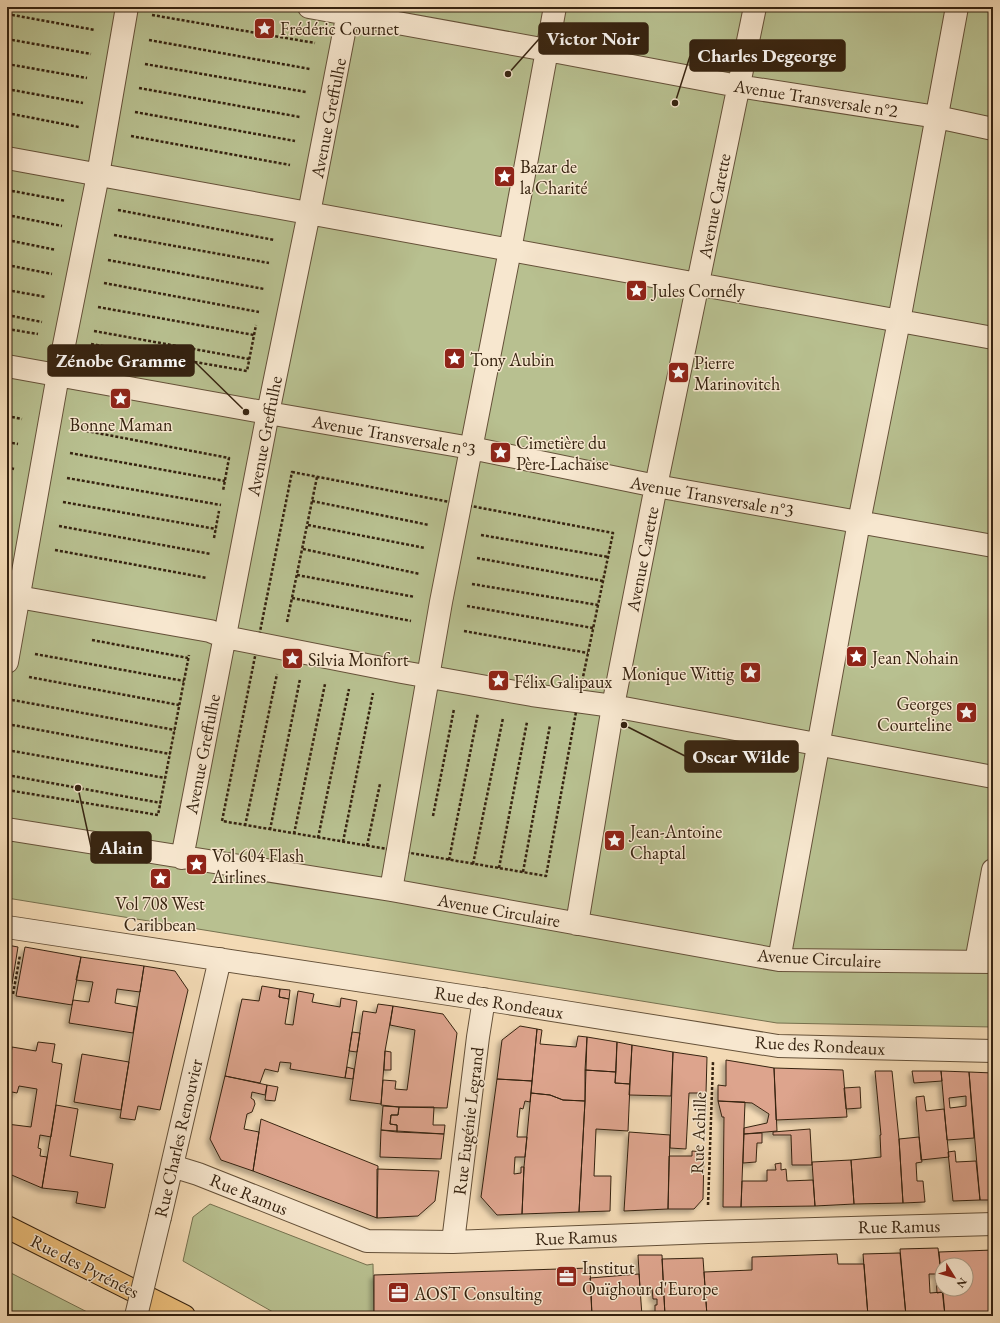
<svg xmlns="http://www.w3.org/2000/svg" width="1000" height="1323" viewBox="0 0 1000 1323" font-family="'EB Garamond',serif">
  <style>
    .green { fill: #b8c090; stroke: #777250 }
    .building { fill: #dda48d; stroke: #362310; fill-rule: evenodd; filter: url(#shadow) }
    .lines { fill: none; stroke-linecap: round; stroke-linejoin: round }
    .minor-casing { stroke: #655139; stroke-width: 24 }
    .major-casing { stroke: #362310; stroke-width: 24 }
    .path { stroke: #362310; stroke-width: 2.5; stroke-dasharray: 3 2; stroke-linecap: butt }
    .minor { stroke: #f7e7cf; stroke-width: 22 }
    .major { stroke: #eabd7a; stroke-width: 22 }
    .minor-bridge-casing { stroke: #655139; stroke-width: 24; stroke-linecap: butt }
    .minor-bridge { stroke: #f7e7cf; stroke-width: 22 }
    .labels { text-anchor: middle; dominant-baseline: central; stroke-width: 3; stroke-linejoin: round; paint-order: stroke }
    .poi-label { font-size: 18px; fill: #362310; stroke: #f7e7cf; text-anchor: start }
    .street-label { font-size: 18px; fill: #362310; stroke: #f7e7cf }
    .leader { fill: none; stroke: #362310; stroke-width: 1.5 }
    .callout-dot { fill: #362310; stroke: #f7e7cf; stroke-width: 1.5 }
    .callout { fill: #362310; stroke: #362310; stroke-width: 1.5 }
    .callout-label { font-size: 19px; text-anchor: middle; font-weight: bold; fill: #fff }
  </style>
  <defs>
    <filter id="shadow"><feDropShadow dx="-3.5" dy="3.5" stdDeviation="2" flood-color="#0004"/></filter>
  </defs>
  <rect width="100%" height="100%" fill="#f3dab5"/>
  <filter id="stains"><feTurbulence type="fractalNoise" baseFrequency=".005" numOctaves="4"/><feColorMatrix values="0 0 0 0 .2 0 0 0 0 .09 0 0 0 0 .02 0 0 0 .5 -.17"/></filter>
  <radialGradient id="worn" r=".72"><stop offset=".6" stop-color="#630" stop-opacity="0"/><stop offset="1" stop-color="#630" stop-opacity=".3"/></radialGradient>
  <path class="green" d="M 7,7 L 993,7 L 993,1027 L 777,1023 L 7,898 Z
    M 210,1204 L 367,1265 L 373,1264 L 374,1316 L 280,1316 L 183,1261 L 193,1217 Z
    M 7,1271 L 95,1316 L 7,1316 Z"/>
  <path class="building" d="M 7,945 L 18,947 L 12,984 L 7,983 Z
    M 25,947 L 81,957 L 72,1005 L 16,996 Z
    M 81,957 L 144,966 L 140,992 L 117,989 L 115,1003 L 137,1007 L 133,1033 L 69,1023 L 73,1000 L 89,1002 L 93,982 L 76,980 Z
    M 144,966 L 175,971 L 188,990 L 160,1110 L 138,1106 L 135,1120 L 120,1118 Z
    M 262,986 L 280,989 L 279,997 L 289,999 L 285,1024 L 293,1025 L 298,991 L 314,994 L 312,1002 L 340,1007 L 341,998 L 357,1001 L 345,1078 L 290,1069 L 291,1063 L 280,1062 L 278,1072 L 265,1069 L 260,1083 L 225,1076 L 242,999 L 259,1001 Z
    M 280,989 L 290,990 L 289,999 L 279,997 Z
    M 378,1004 L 393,1006 L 385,1051 L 381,1104 L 350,1100 L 363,1011 L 376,1013 Z
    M 393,1006 L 443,1014 L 457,1033 L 447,1108 L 399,1107 L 381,1105 L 383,1080 L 396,1081 L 395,1089 L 407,1090 L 415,1030 L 390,1025 Z
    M 520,1026 L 537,1029 L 532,1081 L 497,1079 L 502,1040 Z
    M 537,1029 L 542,1030 L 540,1044 L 576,1047 L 578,1036 L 587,1037 L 585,1101 L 563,1100 L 550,1095 L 531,1093 Z
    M 352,1032 L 360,1033 L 357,1052 L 349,1051 Z
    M 587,1037 L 617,1042 L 616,1072 L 585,1070 Z
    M 38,1042 L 55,1044 L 52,1062 L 62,1064 L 51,1137 L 40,1135 L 38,1148 L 41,1149 L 40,1156 L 47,1157 L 42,1188 L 7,1173 L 7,1124 L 31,1127 L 37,1089 L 19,1086 L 17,1093 L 7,1091 L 7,1053 L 11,1054 L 12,1047 L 36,1051 Z
    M 617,1042 L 632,1045 L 630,1084 L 615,1083 Z
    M 632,1045 L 673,1052 L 671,1096 L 629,1095 Z
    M 385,1051 L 391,1052 L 391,1070 L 384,1070 Z
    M 673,1052 L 707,1057 L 706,1093 L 689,1093 L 686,1149 L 670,1148 Z
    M 82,1054 L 129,1062 L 121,1110 L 74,1102 Z
    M 726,1060 L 774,1068 L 777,1131 L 744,1134 L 744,1128 L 767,1123 L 769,1114 L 752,1103 L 718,1101 L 718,1085 L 726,1086 Z
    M 347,1067 L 354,1069 L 353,1079 L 345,1078 Z
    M 774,1068 L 843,1070 L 847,1117 L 776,1120 Z
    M 585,1070 L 616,1072 L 615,1083 L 630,1084 L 628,1131 L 596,1129 L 594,1176 L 611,1176 L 610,1211 L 579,1212 L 585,1101 Z
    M 875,1071 L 892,1071 L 899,1139 L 903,1203 L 854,1204 L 851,1160 L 881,1157 L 880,1135 L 881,1135 Z
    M 912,1071 L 941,1071 L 942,1081 L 914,1083 Z
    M 941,1071 L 969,1072 L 974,1138 L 947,1140 ZM 966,1096 L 966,1106 L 950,1108 L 949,1098 Z
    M 969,1072 L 993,1073 L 993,1200 L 980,1200 Z
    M 225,1076 L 267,1085 L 265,1095 L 252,1092 L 251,1098 L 254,1100 L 255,1104 L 252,1112 L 247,1114 L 244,1129 L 259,1132 L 253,1171 L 221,1160 L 210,1139 Z
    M 497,1079 L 532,1081 L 530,1102 L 525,1101 L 523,1109 L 520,1108 L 517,1137 L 527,1137 L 525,1157 L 515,1157 L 514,1174 L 521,1173 L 521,1167 L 524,1167 L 522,1214 L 497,1215 L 481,1197 Z
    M 267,1085 L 278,1087 L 275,1101 L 265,1100 Z
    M 860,1087 L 861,1108 L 846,1109 L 844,1088 Z
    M 531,1093 L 550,1095 L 563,1100 L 585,1101 L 579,1212 L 522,1214 L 524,1167 Z
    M 924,1096 L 926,1111 L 944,1109 L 949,1157 L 921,1160 L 916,1097 Z
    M 718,1101 L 745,1102 L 741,1207 L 723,1207 L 724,1117 L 722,1117 Z
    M 56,1105 L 78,1109 L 70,1156 L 113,1164 L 105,1208 L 76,1203 L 78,1192 L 42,1188 Z
    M 383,1106 L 399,1107 L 398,1115 L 391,1115 L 390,1124 L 397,1125 L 397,1132 L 381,1130 Z
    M 399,1107 L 434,1107 L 433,1125 L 445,1125 L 444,1134 L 397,1132 L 397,1125 L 390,1124 L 391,1115 L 398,1115 Z
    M 261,1119 L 378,1166 L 377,1218 L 253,1171 Z
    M 810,1129 L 812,1165 L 792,1165 L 791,1135 L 773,1135 L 773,1132 Z
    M 381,1130 L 444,1134 L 441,1159 L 380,1157 Z
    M 629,1132 L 670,1135 L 668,1209 L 624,1211 Z
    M 762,1133 L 762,1143 L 757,1143 L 756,1162 L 743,1163 L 744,1134 Z
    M 919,1137 L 922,1162 L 916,1163 L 917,1181 L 923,1181 L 925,1202 L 903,1203 L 899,1139 Z
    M 692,1151 L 704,1152 L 703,1199 L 694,1209 L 668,1209 L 669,1156 L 692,1156 Z
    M 955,1151 L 956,1162 L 976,1161 L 980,1200 L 953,1201 L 948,1152 Z
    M 851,1160 L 854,1204 L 815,1206 L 812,1162 Z
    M 781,1163 L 781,1170 L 786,1169 L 787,1181 L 813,1180 L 815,1206 L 741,1207 L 742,1181 L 767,1181 L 767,1170 L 776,1170 L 775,1164 Z
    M 377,1169 L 439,1171 L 435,1201 L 418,1216 L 377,1218 Z
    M 938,1248 L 941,1274 L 929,1274 L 930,1293 L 943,1292 L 945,1316 L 906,1316 L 900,1249 Z
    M 993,1250 L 993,1311 L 985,1312 L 985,1316 L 945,1316 L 942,1289 L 966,1289 L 966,1265 L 942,1265 L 942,1285 L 939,1252 Z
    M 900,1253 L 906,1316 L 868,1316 L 863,1254 Z
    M 837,1254 L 838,1264 L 864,1264 L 868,1316 L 707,1316 L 704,1272 L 752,1270 L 752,1257 Z
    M 638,1255 L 662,1255 L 665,1316 L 655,1316 L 655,1305 L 657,1305 L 657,1299 L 653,1299 L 652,1287 L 640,1288 Z
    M 703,1258 L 707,1316 L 665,1316 L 662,1259 Z
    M 590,1268 L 592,1316 L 374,1316 L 374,1275 Z
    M 639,1274 L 642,1316 L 592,1316 L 590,1278 Z
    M 936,1274 L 941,1274 L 943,1292 L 937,1293 Z"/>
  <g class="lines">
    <defs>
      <path id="minor" d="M 309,7 L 547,50 L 738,86 L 937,117 L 993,129
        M 7,158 L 993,338
        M 7,366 L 268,413 L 471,448 L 656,486 L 993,546
        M 7,595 L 210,631 L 225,637 L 402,672 L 532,695 L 613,706 L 993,777
        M 7,662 L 58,375 L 98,175 L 127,7
        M 7,829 L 391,890 L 779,960 L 993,962
        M 182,858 L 268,413 L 309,213 L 349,7
        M 391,890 L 441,602 L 510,250 L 555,7
        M 577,924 L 613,706 L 656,486 L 755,7
        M 7,927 L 508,1003 L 778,1046 L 993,1051
        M 779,960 L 859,522 L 899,321 L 957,7
        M 976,962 L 993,870
        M 172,1166 L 198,1174 L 367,1241 L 453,1242 L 708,1232 L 993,1224
        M 160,1217 L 220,959
        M 453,1242 L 478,1037 L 484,999"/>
      <path id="major" d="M 7,1227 L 184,1316"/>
    </defs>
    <use href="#minor" class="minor-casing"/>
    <use href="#major" class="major-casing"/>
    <path class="path" d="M 7,14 L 95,30
      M 152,15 L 315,43
      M 7,39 L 91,54
      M 149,40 L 310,69
      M 7,64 L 87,78
      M 145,64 L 306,92
      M 139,88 L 300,117
      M 7,89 L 83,103
      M 135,112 L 295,141
      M 7,113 L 79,127
      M 131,136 L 290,165
      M 7,190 L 66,201
      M 118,210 L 274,240
      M 7,215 L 62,226
      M 114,235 L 269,263
      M 7,240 L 56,250
      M 108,260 L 264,289
      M 7,265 L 52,274
      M 104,283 L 259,312
      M 7,290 L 46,297
      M 98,307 L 254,335
      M 7,315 L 42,322
      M 7,329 L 38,334
      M 94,331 L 249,359
      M 91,344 L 247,371 L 256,325
      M 7,416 L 22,419
      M 76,429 L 229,458 L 223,491
      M 7,442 L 18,444
      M 70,453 L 225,481
      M 7,467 L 14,469
      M 292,472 L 613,533 L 578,701 L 546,876 L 222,821 Z
      M 67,478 L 221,505
      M 312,501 L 429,525
      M 63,502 L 216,529
      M 308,525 L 425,548
      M 59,526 L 211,554
      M 481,535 L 608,557
      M 214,538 L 219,511
      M 303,549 L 420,574
      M 55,550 L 207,578
      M 477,558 L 603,581
      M 297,575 L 415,597
      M 472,584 L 598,605
      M 292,598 L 411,621
      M 467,606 L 593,628
      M 287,622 L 317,477
      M 464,631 L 588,653
      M 92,640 L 188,658
      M 35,654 L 184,681
      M 29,677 L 179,705
      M 7,699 L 175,730
      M 7,724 L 170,754
      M 7,750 L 165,778
      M 7,775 L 161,803
      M 7,790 L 158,815 L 189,655
      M 433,816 L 454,709
      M 245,826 L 277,674
      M 270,830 L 300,679
      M 294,834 L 325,684
      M 318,838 L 349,689
      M 343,842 L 373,693
      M 367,846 L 380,784
      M 449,860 L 478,713
      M 473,864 L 503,718
      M 499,868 L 527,722
      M 523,872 L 550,725
      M 13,994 L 20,955
      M 708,1205 L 713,1062"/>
    <use href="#minor" class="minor"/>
    <use href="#major" class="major"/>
    <defs>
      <path id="minor-bridge" d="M 136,1316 L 160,1217"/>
    </defs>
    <use href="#minor-bridge" class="minor-bridge-casing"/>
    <use href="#minor-bridge" class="minor-bridge"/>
  </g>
  <defs>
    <symbol id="sight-square" viewBox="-11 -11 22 22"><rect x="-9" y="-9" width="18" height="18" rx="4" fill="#8f2418" stroke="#f7e7cf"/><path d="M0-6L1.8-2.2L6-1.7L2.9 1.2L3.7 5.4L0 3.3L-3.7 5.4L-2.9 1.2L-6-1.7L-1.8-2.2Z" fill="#fff"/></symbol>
    <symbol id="office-square" viewBox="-11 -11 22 22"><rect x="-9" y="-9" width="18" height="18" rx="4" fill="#8f2418" stroke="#f7e7cf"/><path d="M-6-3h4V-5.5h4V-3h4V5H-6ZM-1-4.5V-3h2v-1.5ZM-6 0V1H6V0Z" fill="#fff"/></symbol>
  </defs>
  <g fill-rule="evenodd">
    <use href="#sight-square" x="252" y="16" width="25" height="25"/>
    <use href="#sight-square" x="492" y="164" width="25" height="25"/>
    <use href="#sight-square" x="624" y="278" width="25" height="25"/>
    <use href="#sight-square" x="442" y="346" width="25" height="25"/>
    <use href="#sight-square" x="666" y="360" width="25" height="25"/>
    <use href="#sight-square" x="108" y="386" width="25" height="25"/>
    <use href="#sight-square" x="488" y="440" width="25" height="25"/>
    <use href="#sight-square" x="844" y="644" width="25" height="25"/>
    <use href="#sight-square" x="280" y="646" width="25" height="25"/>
    <use href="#sight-square" x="738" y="660" width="25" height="25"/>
    <use href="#sight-square" x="486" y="668" width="25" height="25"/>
    <use href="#sight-square" x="954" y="700" width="25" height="25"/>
    <use href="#sight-square" x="602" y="828" width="25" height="25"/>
    <use href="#sight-square" x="184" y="852" width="25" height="25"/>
    <use href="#sight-square" x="148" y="866" width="25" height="25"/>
    <use href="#office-square" x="554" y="1264" width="25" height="25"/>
    <use href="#office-square" x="386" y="1280" width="25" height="25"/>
  </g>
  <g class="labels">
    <g class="poi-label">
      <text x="280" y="28">Frédéric Cournet</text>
      <text x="520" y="166">Bazar de<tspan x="520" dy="21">la Charité</tspan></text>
      <text x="652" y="290">Jules Cornély</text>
      <text x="470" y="359">Tony Aubin</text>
      <text x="694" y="362">Pierre<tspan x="694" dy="21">Marinovitch</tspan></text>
      <text x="121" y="424" text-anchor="middle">Bonne Maman</text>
      <text x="516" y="442">Cimetière du<tspan x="516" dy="21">Père-Lachaise</tspan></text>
      <text x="872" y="657">Jean Nohain</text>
      <text x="308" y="659">Silvia Monfort</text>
      <text x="734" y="673" text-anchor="end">Monique Wittig</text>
      <text x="514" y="681">Félix Galipaux</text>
      <text x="952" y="703" text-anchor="end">Georges<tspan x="952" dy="21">Courteline</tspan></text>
      <text x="630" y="831">Jean-Antoine<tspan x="630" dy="21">Chaptal</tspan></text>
      <text x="212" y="855">Vol 604 Flash<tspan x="212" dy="21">Airlines</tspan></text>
      <text x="160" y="903" text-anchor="middle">Vol 708 West<tspan x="160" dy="21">Caribbean</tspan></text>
      <text x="582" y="1267">Institut<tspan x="582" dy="21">Ouïghour d'Europe</tspan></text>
      <text x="414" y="1293">AOST Consulting</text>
    </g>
    <g class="street-label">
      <text transform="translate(816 98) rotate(9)">Avenue Transversale n°2</text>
      <text transform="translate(328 118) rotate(-79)">Avenue Greffulhe</text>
      <text transform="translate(714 206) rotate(-79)">Avenue Carette</text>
      <text transform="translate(394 435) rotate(10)">Avenue Transversale n°3</text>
      <text transform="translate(264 436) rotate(-79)">Avenue Greffulhe</text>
      <text transform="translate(712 496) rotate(10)">Avenue Transversale n°3</text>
      <text transform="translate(642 559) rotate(-79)">Avenue Carette</text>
      <text transform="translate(202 754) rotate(-79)">Avenue Greffulhe</text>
      <text transform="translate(499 910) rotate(10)">Avenue Circulaire</text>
      <text transform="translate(819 958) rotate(3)">Avenue Circulaire</text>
      <text transform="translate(499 1002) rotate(9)">Rue des Rondeaux</text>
      <text transform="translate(820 1045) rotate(3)">Rue des Rondeaux</text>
      <text transform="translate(468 1121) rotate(-83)">Rue Eugénie Legrand</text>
      <text transform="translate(698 1133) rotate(-88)">Rue Achille</text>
      <text transform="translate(178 1138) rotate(-77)">Rue Charles Renouvier</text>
      <text transform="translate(249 1194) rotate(22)">Rue Ramus</text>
      <text transform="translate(899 1226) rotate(-1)">Rue Ramus</text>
      <text transform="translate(576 1237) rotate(-2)">Rue Ramus</text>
      <text transform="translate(85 1266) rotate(27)">Rue des Pyrénées</text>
    </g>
  </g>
  <path class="leader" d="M508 74L539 39M675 103L690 56M246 412L194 361M624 725L685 756M78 788L91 847"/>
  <g class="callout-dot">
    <circle cx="508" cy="74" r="4"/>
    <circle cx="675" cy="103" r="4"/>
    <circle cx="246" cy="412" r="4"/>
    <circle cx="624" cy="725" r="4"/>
    <circle cx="78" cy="788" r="4"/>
  </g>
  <g class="callout">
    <rect x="539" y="23" width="109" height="31" rx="4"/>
    <rect x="690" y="40" width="155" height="31" rx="4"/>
    <rect x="48" y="345" width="146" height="31" rx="4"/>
    <rect x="685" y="741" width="113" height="31" rx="4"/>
    <rect x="91" y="832" width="60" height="31" rx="4"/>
  </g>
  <g class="callout-label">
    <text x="593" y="45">Victor Noir</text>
    <text x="767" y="62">Charles Degeorge</text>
    <text x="121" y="367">Zénobe Gramme</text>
    <text x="741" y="763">Oscar Wilde</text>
    <text x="121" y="854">Alain</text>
  </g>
  <rect width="1000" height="1323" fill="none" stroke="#f3dab5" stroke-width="24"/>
  <rect x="8" y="8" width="984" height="1307" fill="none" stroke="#362310" stroke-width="2"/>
  <rect x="12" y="12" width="976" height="1299" fill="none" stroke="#362310"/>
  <g transform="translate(954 1277) rotate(127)"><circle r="19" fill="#f7e7cf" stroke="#aa9983"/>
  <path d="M0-3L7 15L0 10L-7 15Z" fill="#8f2418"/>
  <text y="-6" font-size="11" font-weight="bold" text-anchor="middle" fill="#362310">N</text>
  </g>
  <rect width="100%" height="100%" filter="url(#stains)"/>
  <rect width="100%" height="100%" fill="url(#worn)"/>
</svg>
